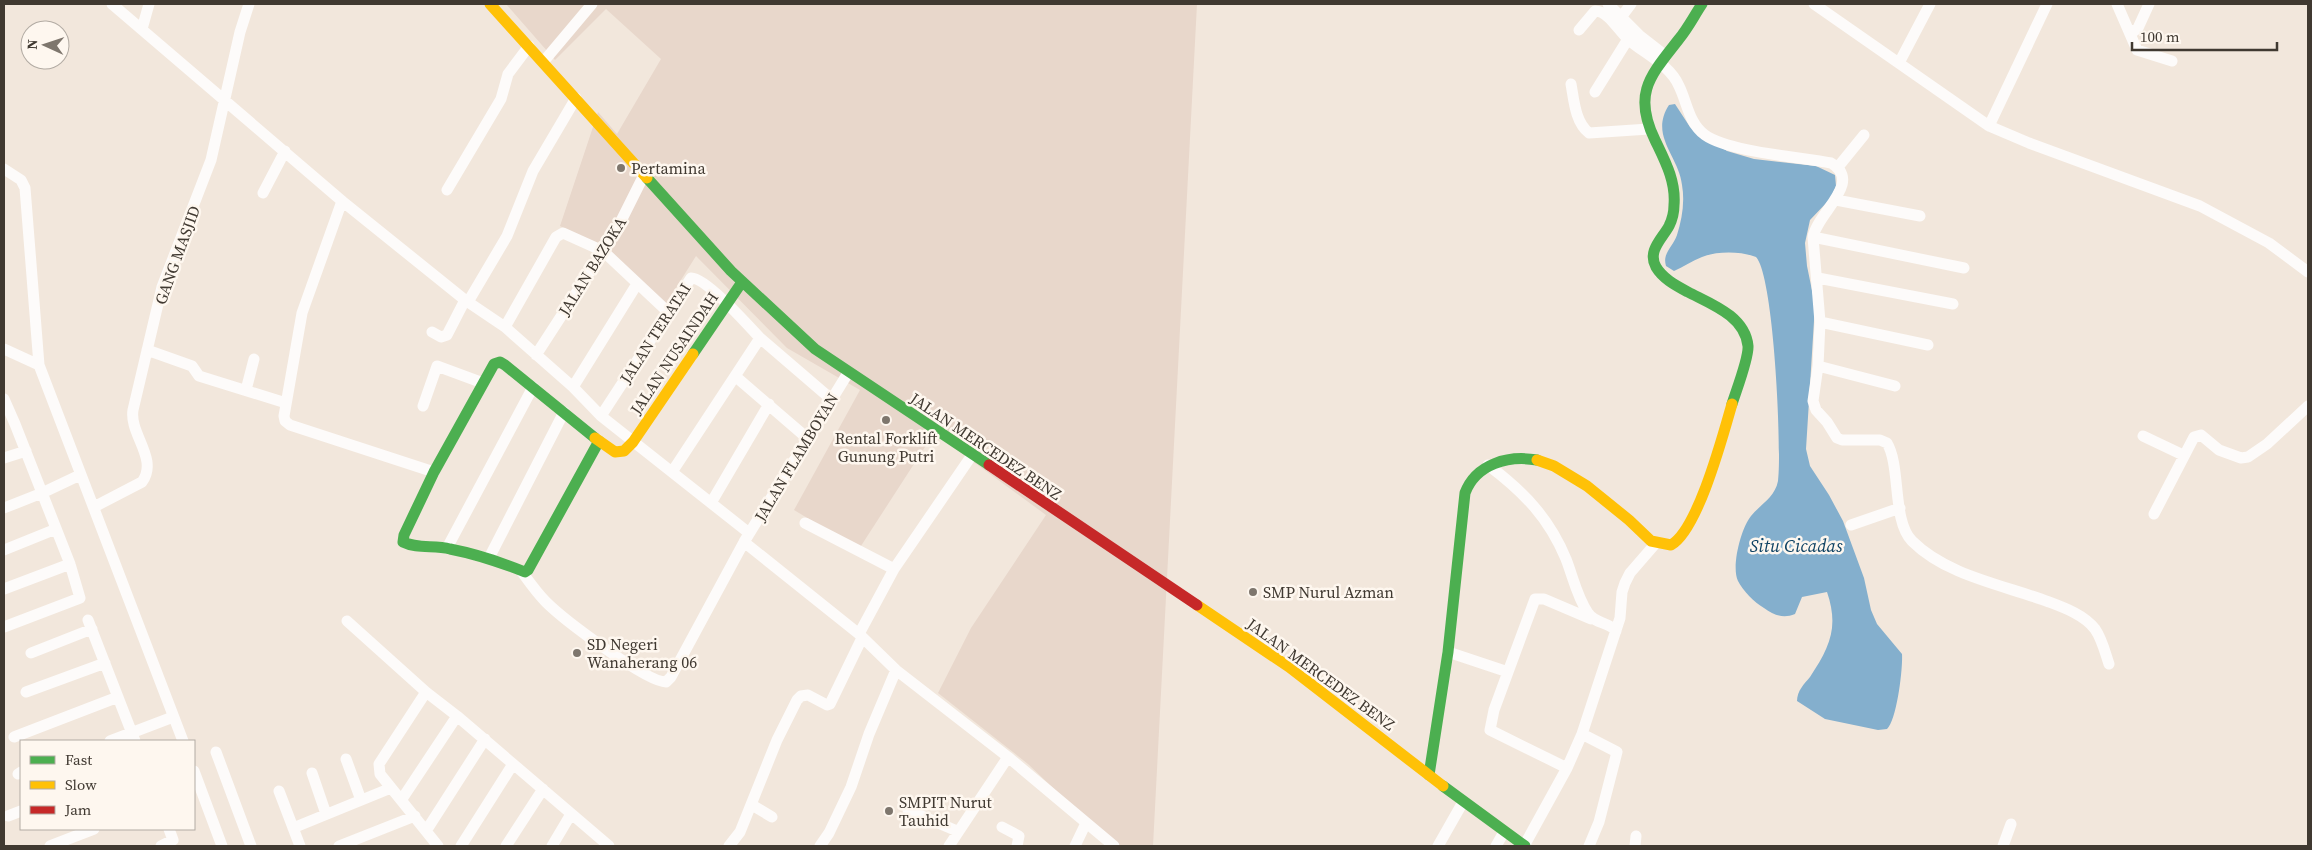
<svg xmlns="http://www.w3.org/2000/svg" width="2312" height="850" viewBox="0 0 2312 850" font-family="'Source Serif 4',serif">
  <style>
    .industrial { fill: #e8d7cb }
    .water { fill: #84afcd }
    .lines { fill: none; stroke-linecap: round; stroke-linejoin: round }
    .street { stroke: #fdfbfa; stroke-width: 11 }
    .fast { stroke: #4caf50; stroke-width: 11 }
    .slow { stroke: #ffc107; stroke-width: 11 }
    .jam { stroke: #c62828; stroke-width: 11 }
    .poi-dot { fill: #7e766d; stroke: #fef7ef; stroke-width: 2 }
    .labels { text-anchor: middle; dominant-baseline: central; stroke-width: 5; stroke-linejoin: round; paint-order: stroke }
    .poi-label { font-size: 16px; fill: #403931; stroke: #fef7ef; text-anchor: start }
    .street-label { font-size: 16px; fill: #403931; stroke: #fef7ef }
    .water-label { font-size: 18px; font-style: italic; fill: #0e4263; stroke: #fef7ef }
  </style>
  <rect width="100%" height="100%" fill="#f2e7dc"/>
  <path class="industrial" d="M 506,4 L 1197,4 L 1153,846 L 1120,846 L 1096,829 L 1028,764 L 938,693 L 971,628 L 1046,515 L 934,433 L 859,549 L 794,510 L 860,390 L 787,348 L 696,256 L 664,307 L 610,250 L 560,226 L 598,112 L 617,134 L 661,59 L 606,9 L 555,60 Z"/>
  <path class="water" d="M 1675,104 L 1690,127 L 1727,151 L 1754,159 L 1816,166 L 1835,175 L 1836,186 L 1830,199 L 1810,220 L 1805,243 L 1807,266 L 1815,305 L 1806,449 L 1810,466 L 1829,495 L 1843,521 L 1864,578 L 1871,610 L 1877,624 L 1902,654 C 1903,668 1897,720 1887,729 L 1878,730 L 1825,719 L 1797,701 C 1797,691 1804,684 1810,677 C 1830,647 1839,627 1827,592 L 1802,597 L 1795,614 C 1783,619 1774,615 1764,608 C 1754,602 1743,591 1738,581 C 1731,567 1741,528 1751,516 C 1761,504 1775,497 1778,481 C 1782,449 1774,276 1756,257 C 1740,251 1717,251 1702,257 C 1692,261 1683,267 1674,271 L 1666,266 C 1662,253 1673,247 1677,235 C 1682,219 1685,202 1682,185 C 1679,156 1649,136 1669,105 Z"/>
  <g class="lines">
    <path class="street" d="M 112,4 L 342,201 L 465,300 L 505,327 L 573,387 L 601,416 L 749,533
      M 1608,4 L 1639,35 L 1666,56
      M 1814,4 L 1989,126 L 2029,143 L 2200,206 L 2269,243 L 2308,272
      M 2117,4 L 2137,50 L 2172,61
      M 1622,16 L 1631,4
      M 142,29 L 149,4
      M 1579,30 L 1595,11 C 1609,11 1619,32 1629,40 C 1645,54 1670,65 1679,86 C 1687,102 1689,124 1705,135 C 1729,152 1800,157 1831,163 C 1864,182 1817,213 1813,237 L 1820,322 L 1818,366 L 1813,401 L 1816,410 L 1827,422 L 1837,438 L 1842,440 L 1880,440 L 1887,443 C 1901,466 1892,521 1912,541 C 1947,576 2004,585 2049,602 C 2065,608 2084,615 2095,629 C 2102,639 2105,652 2109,664
      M 2130,34 L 2138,28 L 2149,4
      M 544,61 L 592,4
      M 1899,63 L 1930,4
      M 1571,84 C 1574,100 1575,122 1589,133 L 1649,129
      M 1595,92 L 1628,39
      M 1989,126 L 2047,4
      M 1838,167 L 1864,135
      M 4,169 L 21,180 L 25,188 L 39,365 L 183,741
      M 447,190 L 501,99 L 508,74 L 529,46
      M 263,193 L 285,151
      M 1836,200 L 1920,216
      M 342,201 L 302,313 L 284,416 L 285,421 L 290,425 L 434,472
      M 1813,237 L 1964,268
      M 1818,278 L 1953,304
      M 468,302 L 507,236 L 533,171 L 576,98
      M 1820,322 L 1928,345
      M 505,327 L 556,237 L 563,233 L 603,251 L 668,312
      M 432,332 L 441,337 L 447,335 L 465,300
      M 4,349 L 39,365
      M 147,350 L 192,366 L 199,376 L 286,403
      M 536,355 L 615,233 L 644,175
      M 1818,366 L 1895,386
      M 735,376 L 807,438
      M 573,387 L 637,284
      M 246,390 L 254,359
      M 4,399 L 15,424 L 70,564 L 80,598 L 4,627
      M 423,406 L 437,366 L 483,383
      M 601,416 L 691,278 C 705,277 749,326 760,338
      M 2143,436 L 2183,455
      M 4,458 L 26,451
      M 1488,465 C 1524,492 1549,518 1566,559 C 1573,577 1577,597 1588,613 C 1595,624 1609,622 1616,631
      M 672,472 L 760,338 L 831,399
      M 711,503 L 769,404
      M 94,507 L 142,482 C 159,459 129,434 133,410 L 162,287 L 211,160 L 240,32 L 249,4
      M 4,508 L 42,493 L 80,475
      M 2154,514 L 2194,437 L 2201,435 L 2219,450 L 2241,458 L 2248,457 L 2267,444 L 2308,406
      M 805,523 L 894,569
      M 1851,525 L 1900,508
      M 744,542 L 859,634 L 896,670 L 1008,757 L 1114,846
      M 447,548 L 533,387
      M 4,550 L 56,529
      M 489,558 L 564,412
      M 522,572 C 530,583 537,593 546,602 C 563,619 646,682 666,682 L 671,677 L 744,542 L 848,373
      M 4,589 L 70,564
      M 88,620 L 135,741
      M 347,621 L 426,692 L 457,716 L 609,846
      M 859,634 L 894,569 L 972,455
      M 1448,652 L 1508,672 L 1535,599 L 1544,599 L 1591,619
      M 31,653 L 92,629
      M 1508,672 L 1494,710 L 1490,730 L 1567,768
      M 26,692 L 105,663
      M 426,692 L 379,764 L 380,774 L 438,846
      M 1582,734 L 1617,752 L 1599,822 L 1589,846
      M 14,737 L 118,697
      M 110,741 L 173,717
      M 216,752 L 251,846
      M 346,759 L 361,800
      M 194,771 L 222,846
      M 312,773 L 326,814
      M 18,774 L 21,772
      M 279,791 L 300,846
      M 402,799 L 457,716
      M 752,805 L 772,817
      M 908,810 L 957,831
      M 8,816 L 21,811
      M 1002,827 L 1019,836 L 1017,846
      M 293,828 L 391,788
      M 426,831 L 485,739
      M 50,846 L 94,829
      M 161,846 L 173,840 L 169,829
      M 339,846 L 415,816
      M 461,846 L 513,764
      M 506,846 L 543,789
      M 552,846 L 571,814
      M 729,846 L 740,832 L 777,740 L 797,700 L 801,696 L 808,695 L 827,705 L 830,704 L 862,638
      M 820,846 L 829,833 L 851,787 L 869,734 L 896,670
      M 949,846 L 1008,757
      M 1075,846 L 1086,823
      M 1438,846 L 1463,802
      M 1496,846 L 1504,832
      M 1524,846 L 1567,768 L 1582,734 L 1620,618 L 1622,592 L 1625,583 L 1630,573 L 1656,543
      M 1635,846 L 1636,836
      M 2003,846 L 2011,824"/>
    <path class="fast" d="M 1702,4 C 1694,16 1688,28 1679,39 C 1651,75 1632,93 1655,140 C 1665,161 1676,181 1674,205 C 1674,212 1672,220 1669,226 C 1662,239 1647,251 1656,267 C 1663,279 1677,286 1688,292 C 1711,304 1745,316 1748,346 C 1749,358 1736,391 1732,404
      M 647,178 L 731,271 L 815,349 L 989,465
      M 693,354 L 742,282
      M 595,438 L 505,365 L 500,362 L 494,364 L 434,472 L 404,535 L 403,542 C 417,549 434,545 450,549 C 476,554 500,562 525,572 L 528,570 L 599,441
      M 1429,775 L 1448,652 L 1465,493 C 1476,464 1508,455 1537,460
      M 1443,786 L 1525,846"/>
    <path class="slow" d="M 490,4 L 647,178
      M 595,438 L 615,452 L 624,451 L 633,442 L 693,354
      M 1537,460 L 1554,466 L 1587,486 L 1629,520 L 1651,541 L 1671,545 C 1698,530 1723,435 1732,404
      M 1197,605 L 1289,667 L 1443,786"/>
    <path class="jam" d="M 989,465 L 1197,605"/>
  </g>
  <g class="poi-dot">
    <circle cx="621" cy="168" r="5"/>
    <circle cx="886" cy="420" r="5"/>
    <circle cx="1253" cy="592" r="5"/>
    <circle cx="577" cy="653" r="5"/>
    <circle cx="889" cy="811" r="5"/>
  </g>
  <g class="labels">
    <g class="poi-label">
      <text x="631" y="168">Pertamina</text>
      <text x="886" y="438" text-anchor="middle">Rental Forklift<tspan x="886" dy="18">Gunung Putri</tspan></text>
      <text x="1263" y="592">SMP Nurul Azman</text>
      <text x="587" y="644">SD Negeri<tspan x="587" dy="18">Wanaherang 06</tspan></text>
      <text x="899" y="802">SMPIT Nurut<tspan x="899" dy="18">Tauhid</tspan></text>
    </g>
    <g class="street-label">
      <text transform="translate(177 255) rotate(-70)">GANG MASJID</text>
      <text transform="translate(592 266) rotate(-58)">JALAN BAZOKA</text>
      <text transform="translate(655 333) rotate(-57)">JALAN TERATAI</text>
      <text transform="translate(674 353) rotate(-56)">JALAN NUSAINDAH</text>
      <text transform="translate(986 446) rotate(34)">JALAN MERCEDEZ BENZ</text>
      <text transform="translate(796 457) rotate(-59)">JALAN FLAMBOYAN</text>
      <text transform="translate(1321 674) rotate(36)">JALAN MERCEDEZ BENZ</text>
    </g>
    <g class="water-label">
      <text x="1796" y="545">Situ Cicadas</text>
    </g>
  </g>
  <rect width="2312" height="850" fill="none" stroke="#403931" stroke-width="10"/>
  <rect x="20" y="740" width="175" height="90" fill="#fef7ef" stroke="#b2aba3"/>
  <rect x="30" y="756" width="25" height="8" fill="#4caf50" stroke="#b2aba3"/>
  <text x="65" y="765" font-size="15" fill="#403931">Fast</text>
  <rect x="30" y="781" width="25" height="8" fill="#ffc107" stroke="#b2aba3"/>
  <text x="65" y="790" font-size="15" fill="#403931">Slow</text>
  <rect x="30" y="806" width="25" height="8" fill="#c62828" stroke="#b2aba3"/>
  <text x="65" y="815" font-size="15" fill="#403931">Jam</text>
  <g transform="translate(45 45) rotate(273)"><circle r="24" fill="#fef7ef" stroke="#b2aba3"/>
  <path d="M0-4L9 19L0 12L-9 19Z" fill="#7e766d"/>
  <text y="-8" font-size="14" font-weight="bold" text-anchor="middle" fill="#403931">N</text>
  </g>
  <path d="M2132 42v8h145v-8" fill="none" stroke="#403931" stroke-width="2.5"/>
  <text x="2140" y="42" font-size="15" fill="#403931" stroke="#fef7ef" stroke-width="4" paint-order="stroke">100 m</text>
</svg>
